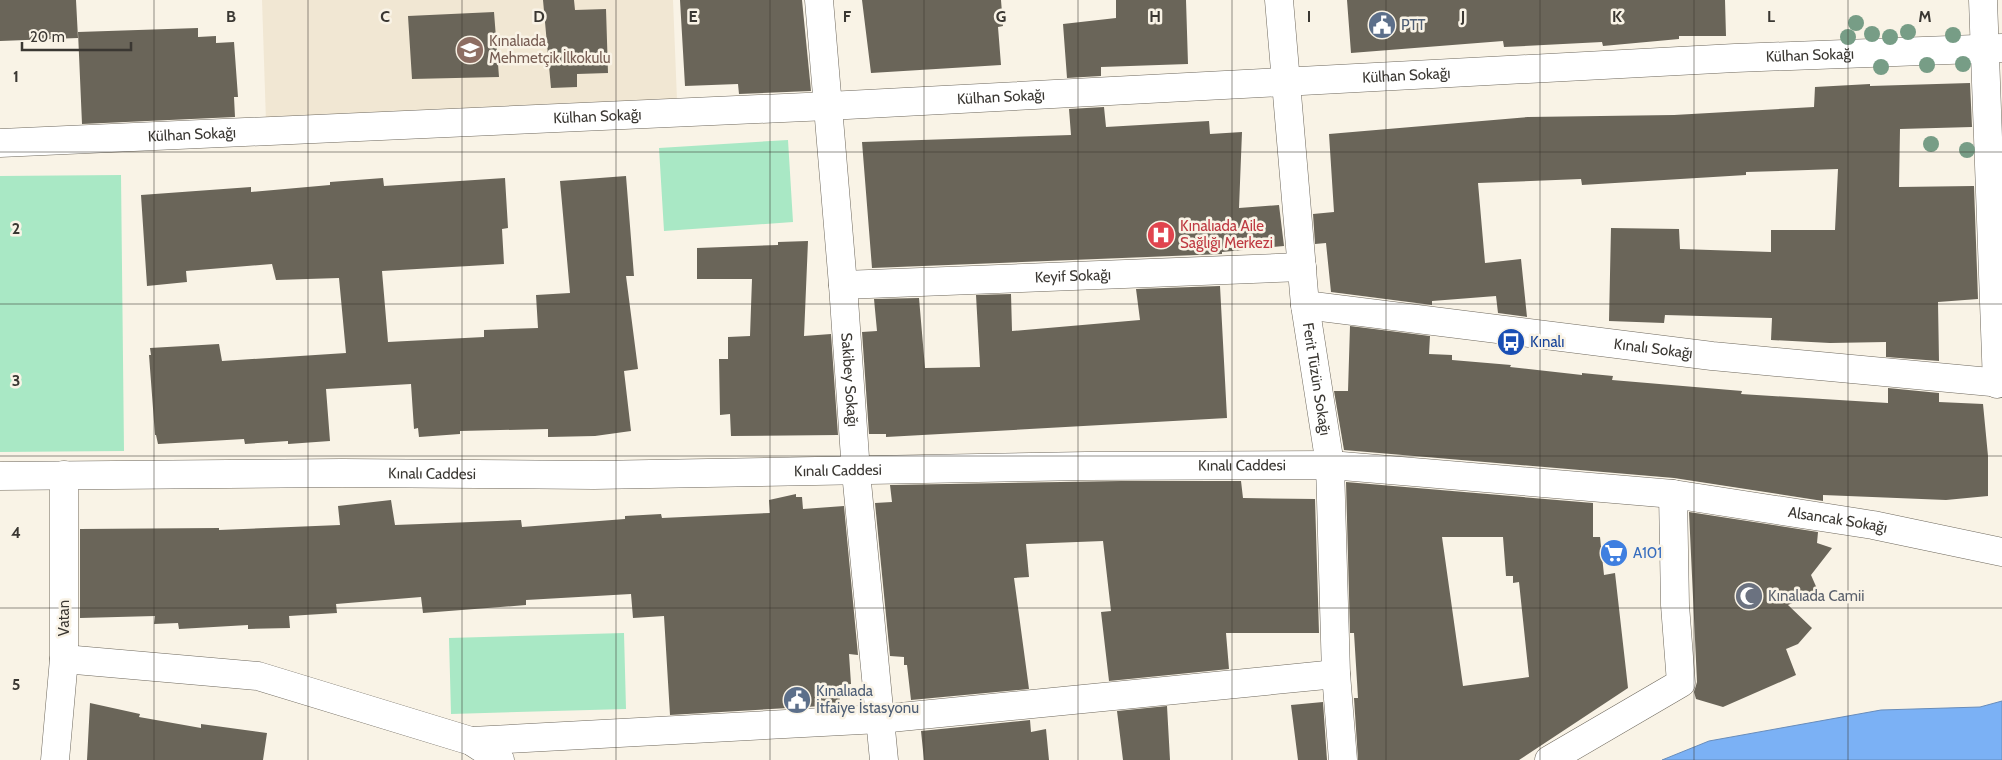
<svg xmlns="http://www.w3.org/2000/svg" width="2002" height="760" viewBox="0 0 2002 760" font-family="Cabin,sans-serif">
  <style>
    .built { fill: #f1e7d3 }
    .green { fill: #a9e8c5 }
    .water { fill: #7bb1f5; stroke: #688cba }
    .building { fill: #6a6559; fill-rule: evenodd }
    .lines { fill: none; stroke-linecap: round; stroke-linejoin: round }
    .minor-casing { stroke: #6e685d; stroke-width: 29 }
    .minor { stroke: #fff; stroke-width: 28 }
    .tree { fill: #779d86 }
    .grid { fill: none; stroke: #3a3732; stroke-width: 1; stroke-opacity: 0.55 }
    .labels { text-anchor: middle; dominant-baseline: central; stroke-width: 5; stroke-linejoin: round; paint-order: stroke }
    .service-label { font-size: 15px; fill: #4e5e75; stroke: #f9f3e6; text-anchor: start }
    .education-label { font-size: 15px; fill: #785e54; stroke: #f9f3e6; text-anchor: start }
    .street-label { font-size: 15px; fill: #3a3732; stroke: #f9f3e6 }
    .health-label { font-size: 15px; fill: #be3a42; stroke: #f9f3e6; text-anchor: start }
    .transit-label { font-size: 15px; fill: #164399; stroke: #f9f3e6; text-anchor: start }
    .shop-label { font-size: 15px; fill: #366cbe; stroke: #f9f3e6; text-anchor: start }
    .worship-label { font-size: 15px; fill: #5b616d; stroke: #f9f3e6; text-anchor: start }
    .grid-label { font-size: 16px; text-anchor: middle; font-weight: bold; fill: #3a3732; stroke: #f9f3e6; stroke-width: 5; stroke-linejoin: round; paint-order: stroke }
  </style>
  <rect width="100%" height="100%" fill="#f9f3e6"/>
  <path class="built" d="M 262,0 L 673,0 L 677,100 L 266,122 Z"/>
  <path class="green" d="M 788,140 L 793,222 L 664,231 L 659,148 Z
    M 121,175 L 124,451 L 0,452 L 0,176 Z
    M 624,633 L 626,709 L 451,714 L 449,638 Z"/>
  <path class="water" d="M 2002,701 L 2002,760 L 1662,760 L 1709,741 L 1881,710 L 1980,707 Z"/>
  <path class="building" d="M 0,0 L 76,0 L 78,38 L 0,41 Z
    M 543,0 L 574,0 L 575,10 L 606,9 L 608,73 L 577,74 L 577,87 L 551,88 Z
    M 680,0 L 802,0 L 811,91 L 739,94 L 738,84 L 685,86 Z
    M 862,0 L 1001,0 L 1003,26 L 998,27 L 1001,65 L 871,73 Z
    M 1116,0 L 1186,0 L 1188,64 L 1101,67 L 1101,76 L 1067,78 L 1063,24 L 1116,18 Z
    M 1347,0 L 1725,0 L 1726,36 L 1679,36 L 1679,39 L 1603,46 L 1602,42 L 1504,47 L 1503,41 L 1351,53 Z
    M 494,12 L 499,77 L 412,79 L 408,16 Z
    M 198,28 L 198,37 L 216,36 L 216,43 L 234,42 L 238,97 L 234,97 L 235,117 L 82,124 L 78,32 Z
    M 1970,83 L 1972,127 L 1900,129 L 1899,187 L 1974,186 L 1978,299 L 1938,302 L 1939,361 L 1886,357 L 1886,342 L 1830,343 L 1771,340 L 1772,318 L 1665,315 L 1664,323 L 1609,321 L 1611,228 L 1679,229 L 1680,249 L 1771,252 L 1771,230 L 1835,230 L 1838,169 L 1746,172 L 1746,175 L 1582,185 L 1581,179 L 1478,183 L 1485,263 L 1521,259 L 1527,317 L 1498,313 L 1496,296 L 1432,301 L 1432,305 L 1331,292 L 1326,243 L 1315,244 L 1313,214 L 1334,212 L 1329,134 L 1528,117 L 1674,115 L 1814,107 L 1815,87 L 1870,84 L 1870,86 Z
    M 1104,107 L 1106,127 L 1209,121 L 1210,134 L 1242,132 L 1239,208 L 1279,205 L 1284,246 L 1222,252 L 1222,254 L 872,268 L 862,142 L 1071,135 L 1069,109 Z
    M 626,176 L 634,276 L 626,276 L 638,369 L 624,371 L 631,431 L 595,436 L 548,437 L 548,429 L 460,431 L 460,434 L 419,437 L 418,428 L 414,429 L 411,384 L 326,389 L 330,441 L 288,444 L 288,441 L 245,444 L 244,439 L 158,444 L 156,435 L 155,435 L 149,355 L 151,355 L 150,348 L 219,344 L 222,361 L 346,353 L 339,278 L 276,280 L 272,264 L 186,271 L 187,282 L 147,286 L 141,195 L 251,187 L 251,192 L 330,185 L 330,182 L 383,178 L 384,186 L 505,178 L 508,228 L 502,229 L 504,264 L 382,271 L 388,342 L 484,337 L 484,330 L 538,328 L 536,295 L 570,293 L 560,181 Z
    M 808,241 L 804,336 L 831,334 L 838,435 L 731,436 L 730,414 L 720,415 L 719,359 L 728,359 L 728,337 L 750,336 L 752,279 L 697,279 L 697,248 L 778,245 L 778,242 Z
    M 1220,286 L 1227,418 L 886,437 L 886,434 L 869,434 L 862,332 L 877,331 L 874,299 L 919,298 L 925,368 L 980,367 L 976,295 L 1011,294 L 1012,331 L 1140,320 L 1136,289 Z
    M 1350,326 L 1430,336 L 1429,354 L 1452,355 L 1452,360 L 1511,365 L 1510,367 L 1582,375 L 1582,373 L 1613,376 L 1612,380 L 1742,391 L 1741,394 L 1888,403 L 1888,388 L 1939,393 L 1939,402 L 1983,404 L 1988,456 L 1988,496 L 1946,500 L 1823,495 L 1823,501 L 1674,478 L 1344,450 L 1334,391 L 1348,391 Z
    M 1121,481 L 1241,481 L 1243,498 L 1315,499 L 1319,633 L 1226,633 L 1229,669 L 1109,681 L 1101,612 L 1111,611 L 1103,541 L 1026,544 L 1029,577 L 1014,578 L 1029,689 L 911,700 L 907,665 L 904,665 L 904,657 L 890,656 L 875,503 L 892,502 L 890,485 Z
    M 1346,482 L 1593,503 L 1593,537 L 1600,537 L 1604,575 L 1615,573 L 1628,688 L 1519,760 L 1358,760 L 1354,698 L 1358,698 L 1354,633 L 1350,633 ZM 1442,537 L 1503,537 L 1506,576 L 1513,576 L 1513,583 L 1519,582 L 1529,677 L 1463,686 Z
    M 796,494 L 796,497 L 802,497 L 803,509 L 844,506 L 858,655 L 849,654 L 851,684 L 839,685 L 840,705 L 670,715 L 664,616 L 633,618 L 631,594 L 526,600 L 526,605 L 423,613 L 421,597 L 336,604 L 337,613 L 289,616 L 290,628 L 248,629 L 248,625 L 179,629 L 178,623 L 154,624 L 155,616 L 80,618 L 80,529 L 219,528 L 219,530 L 340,525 L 338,506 L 391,500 L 395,525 L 521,520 L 522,527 L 625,519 L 625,516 L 661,514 L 662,518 L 770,513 L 769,500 Z
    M 1689,512 L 1818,532 L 1817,543 L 1832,548 L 1811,575 L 1818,591 L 1788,605 L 1812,628 L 1798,644 L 1786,649 L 1796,675 L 1723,707 L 1696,699 L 1694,692 L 1697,682 Z
    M 1323,702 L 1327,760 L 1298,760 L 1291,705 Z
    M 90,703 L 140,714 L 139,717 L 201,728 L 201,724 L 267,733 L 263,760 L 87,760 Z
    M 1167,706 L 1170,760 L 1123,760 L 1117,711 Z
    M 1030,720 L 1031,732 L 1046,729 L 1049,760 L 924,760 L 921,731 Z"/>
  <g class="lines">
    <defs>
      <g id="minor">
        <path id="s1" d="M 819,0 L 843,285 L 856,472 L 884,760"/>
        <path id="s2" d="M 1279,0 L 1305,305 L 1330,465 L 1336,674 L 1343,760"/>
        <path d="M 1983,0 L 1997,384"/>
        <path id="s3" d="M 0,143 L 828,106 L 1735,58 L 2002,48"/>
        <path id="s4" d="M 843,285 L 1302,267"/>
        <path id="s5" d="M 1305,305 L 1712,356 L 2002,383"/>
        <path id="s6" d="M 0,476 L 342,473 L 594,475 L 1086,466 L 1330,465 L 1673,494 L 1873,525 L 2002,552"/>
        <path d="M 64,659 L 258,676 L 471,741 L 500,760"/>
        <path d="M 471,741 L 880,719 L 1336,674"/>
        <path d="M 55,760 L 64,659 L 64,475"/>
        <path d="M 1549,760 L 1681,683 L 1675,605 L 1673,494"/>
      </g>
    </defs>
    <use href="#minor" class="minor-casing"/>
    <use href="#minor" class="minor"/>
  </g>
  <g class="tree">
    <circle cx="1856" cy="23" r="8"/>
    <circle cx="1908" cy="32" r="8"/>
    <circle cx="1872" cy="34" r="8"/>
    <circle cx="1953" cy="35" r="8"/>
    <circle cx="1848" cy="37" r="8"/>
    <circle cx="1890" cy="37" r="8"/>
    <circle cx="1963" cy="64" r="8"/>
    <circle cx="1927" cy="65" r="8"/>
    <circle cx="1881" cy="67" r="8"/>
    <circle cx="1931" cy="144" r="8"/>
    <circle cx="1967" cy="150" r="8"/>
  </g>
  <path class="grid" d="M 154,0 L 154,760M 308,0 L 308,760M 462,0 L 462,760M 616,0 L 616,760M 770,0 L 770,760M 924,0 L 924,760M 1078,0 L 1078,760M 1232,0 L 1232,760M 1386,0 L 1386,760M 1540,0 L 1540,760M 1694,0 L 1694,760M 1848,0 L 1848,760M 0,152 L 2002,152M 0,304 L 2002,304M 0,456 L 2002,456M 0,608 L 2002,608"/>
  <defs>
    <symbol id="civic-disc" viewBox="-11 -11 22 22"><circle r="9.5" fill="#5c6f8a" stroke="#f9f3e6"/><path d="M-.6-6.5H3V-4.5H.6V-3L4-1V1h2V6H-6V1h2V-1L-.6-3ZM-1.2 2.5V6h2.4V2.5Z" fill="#fff"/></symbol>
    <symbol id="school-disc" viewBox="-11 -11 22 22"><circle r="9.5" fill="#8d6e63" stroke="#f9f3e6"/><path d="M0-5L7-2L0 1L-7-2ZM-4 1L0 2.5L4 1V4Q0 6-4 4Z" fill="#fff"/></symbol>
    <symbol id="hospital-disc" viewBox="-11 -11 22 22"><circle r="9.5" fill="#e0444e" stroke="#f9f3e6"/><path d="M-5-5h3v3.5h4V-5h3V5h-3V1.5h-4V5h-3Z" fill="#fff"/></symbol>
    <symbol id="bus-disc" viewBox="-11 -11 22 22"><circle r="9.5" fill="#1a4fb4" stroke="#f9f3e6"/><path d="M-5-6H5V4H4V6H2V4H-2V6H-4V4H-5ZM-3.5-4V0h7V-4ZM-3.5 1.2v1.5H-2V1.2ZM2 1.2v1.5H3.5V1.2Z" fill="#fff"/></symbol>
    <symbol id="supermarket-disc" viewBox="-11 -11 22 22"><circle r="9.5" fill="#3f7fe0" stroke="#f9f3e6"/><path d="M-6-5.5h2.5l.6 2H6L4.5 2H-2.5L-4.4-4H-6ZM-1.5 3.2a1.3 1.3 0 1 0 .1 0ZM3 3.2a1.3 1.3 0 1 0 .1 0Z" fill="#fff"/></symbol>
    <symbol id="mosque-disc" viewBox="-11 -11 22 22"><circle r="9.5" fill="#6b7280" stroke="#f9f3e6"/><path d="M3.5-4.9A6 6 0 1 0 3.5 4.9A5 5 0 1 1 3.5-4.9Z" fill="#fff"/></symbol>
  </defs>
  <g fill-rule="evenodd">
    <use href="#civic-disc" x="1366" y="9" width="32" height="32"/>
    <use href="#school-disc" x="454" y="34" width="32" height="32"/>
    <use href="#hospital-disc" x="1145" y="219" width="32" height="32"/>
    <use href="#bus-disc" x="1495" y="326" width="32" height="32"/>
    <use href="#supermarket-disc" x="1598" y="537" width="32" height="32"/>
    <use href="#mosque-disc" x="1733" y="580" width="32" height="32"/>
    <use href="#civic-disc" x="781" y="684" width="32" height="32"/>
  </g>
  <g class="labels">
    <g class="service-label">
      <text x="1401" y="25">PTT</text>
      <text x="816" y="691">Kınalıada<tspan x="816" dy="17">İtfaiye İstasyonu</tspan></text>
    </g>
    <g class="education-label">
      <text x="489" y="41">Kınalıada<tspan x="489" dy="17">Mehmetçik İlkokulu</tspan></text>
    </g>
    <g class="street-label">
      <text stroke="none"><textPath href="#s3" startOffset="1812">Külhan Sokağı</textPath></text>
      <text stroke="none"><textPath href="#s3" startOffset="1408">Külhan Sokağı</textPath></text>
      <text stroke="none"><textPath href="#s3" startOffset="1002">Külhan Sokağı</textPath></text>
      <text stroke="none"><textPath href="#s3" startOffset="598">Külhan Sokağı</textPath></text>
      <text stroke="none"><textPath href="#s3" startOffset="192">Külhan Sokağı</textPath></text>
      <text stroke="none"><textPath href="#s4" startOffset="230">Keyif Sokağı</textPath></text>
      <text stroke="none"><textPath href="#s5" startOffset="351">Kınalı Sokağı</textPath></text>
      <text stroke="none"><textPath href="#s1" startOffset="381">Sakibey Sokağı</textPath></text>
      <text stroke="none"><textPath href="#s2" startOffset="381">Ferit Tüzün Sokağı</textPath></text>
      <text stroke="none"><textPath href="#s6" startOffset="1242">Kınalı Caddesi</textPath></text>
      <text stroke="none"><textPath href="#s6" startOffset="838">Kınalı Caddesi</textPath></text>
      <text stroke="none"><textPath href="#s6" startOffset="432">Kınalı Caddesi</textPath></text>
      <text stroke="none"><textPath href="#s6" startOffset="1841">Alsancak Sokağı</textPath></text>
      <text transform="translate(64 618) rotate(-90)">Vatan</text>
    </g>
    <g class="health-label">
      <text x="1180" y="226">Kınalıada Aile<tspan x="1180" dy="17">Sağlığı Merkezi</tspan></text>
    </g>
    <g class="transit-label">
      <text x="1530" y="342">Kınalı</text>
    </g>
    <g class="shop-label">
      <text x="1633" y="553">A101</text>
    </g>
    <g class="worship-label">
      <text x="1768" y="596">Kınalıada Camii</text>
    </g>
  </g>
  <g class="grid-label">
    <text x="231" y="22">B</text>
    <text x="385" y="22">C</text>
    <text x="539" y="22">D</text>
    <text x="693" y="22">E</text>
    <text x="847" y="22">F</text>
    <text x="1001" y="22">G</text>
    <text x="1155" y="22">H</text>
    <text x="1309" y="22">I</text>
    <text x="1463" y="22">J</text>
    <text x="1617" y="22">K</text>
    <text x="1771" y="22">L</text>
    <text x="1925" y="22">M</text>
    <text x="16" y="82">1</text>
    <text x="16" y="234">2</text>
    <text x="16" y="386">3</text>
    <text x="16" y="538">4</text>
    <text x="16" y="690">5</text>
  </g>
  <path d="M22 42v8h109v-8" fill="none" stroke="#3a3732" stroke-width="2.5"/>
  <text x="30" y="42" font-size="15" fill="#3a3732" stroke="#f9f3e6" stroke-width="4" paint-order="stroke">20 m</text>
</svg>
